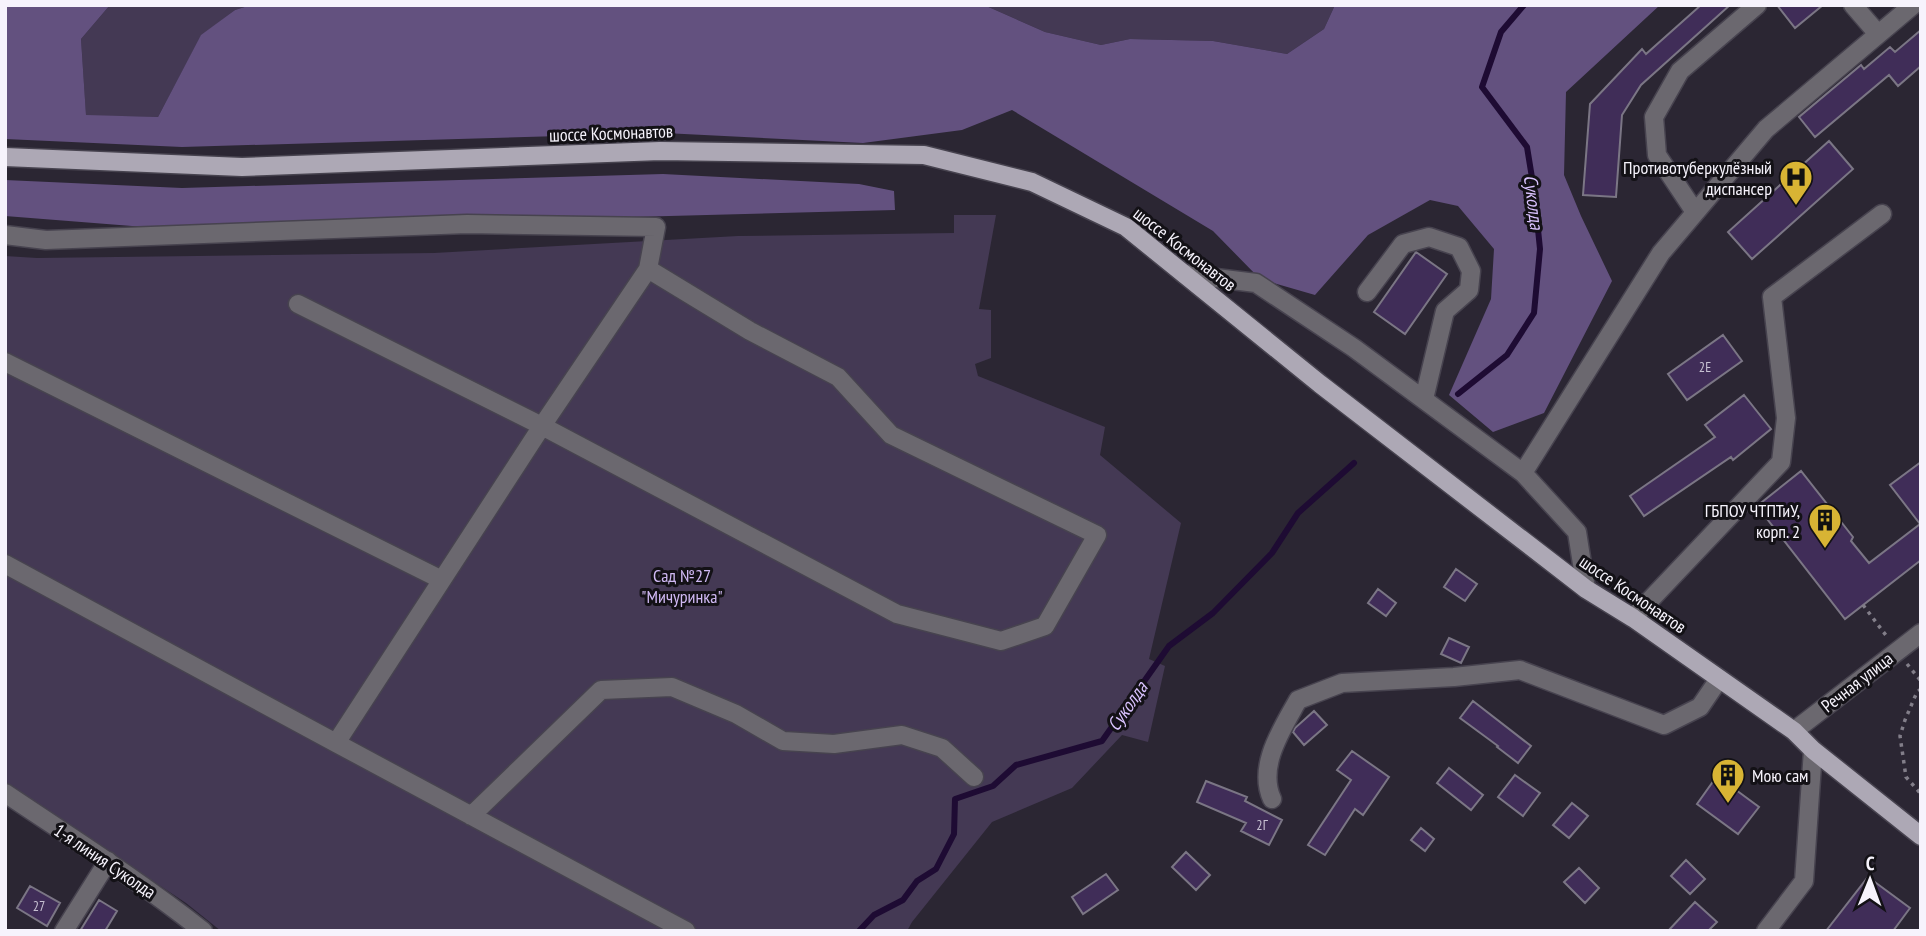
<svg xmlns="http://www.w3.org/2000/svg" width="1926" height="936" viewBox="0 0 1926 936" font-family="'PT Sans Narrow',sans-serif">
  <style>
    .green { fill: #443954 }
    .forest { fill: #63517f }
    .lines { fill: none; stroke-linecap: round; stroke-linejoin: round }
    .stream { stroke: #1e0b33; stroke-width: 6 }
    .building { fill: #402d58; stroke: #7b7685; stroke-width: 2 }
    .minor-casing { stroke: #47434f; stroke-width: 21 }
    .major-casing { stroke: #47434f; stroke-width: 21 }
    .path { stroke: #827e89; stroke-width: 3.5; stroke-dasharray: 3.5 5; stroke-linecap: butt }
    .minor { stroke: #6b686f; stroke-width: 18 }
    .major { stroke: #ada8b5; stroke-width: 18 }
    .labels { text-anchor: middle; dominant-baseline: central; stroke-width: 6; stroke-linejoin: round; paint-order: stroke }
    .number-label { font-size: 14px; fill: #c8c2d3 }
    .street-label { font-size: 18px; fill: #f6f3fc; stroke: #131116 }
    .poi-label { font-size: 18px; fill: #f6f3fc; stroke: #131116; text-anchor: end }
    .park-label { font-size: 18px; fill: #d0b9f4; stroke: #131116 }
    .water-label { font-size: 19px; font-style: italic; fill: #dac3ff; stroke: #131116 }
  </style>
  <rect width="100%" height="100%" fill="#2b2633"/>
  <path class="green" d="M 110,5 L 251,5 L 235,10 L 201,36 L 158,117 L 86,116 L 81,39 Z
    M 984,5 L 1335,5 L 1324,29 L 1287,54 L 1213,41 L 1130,39 L 1101,45 L 1045,32 Z
    M 954,215 L 996,215 L 979,309 L 991,310 L 991,358 L 975,364 L 978,376 L 1105,427 L 1100,455 L 1181,523 L 1149,659 L 1165,666 L 1148,742 L 1122,735 L 1072,788 L 992,822 L 912,922 L 907,931 L 221,931 L 186,903 L 5,783 L 5,256 L 37,258 L 434,253 L 738,236 L 954,233 Z"/>
  <path class="forest" d="M 5,5 L 110,5 L 81,39 L 86,115 L 158,117 L 201,35 L 235,10 L 251,5 L 984,5 L 1045,32 L 1101,45 L 1130,39 L 1213,41 L 1287,54 L 1324,29 L 1335,5 L 1660,5 L 1566,92 L 1564,175 L 1581,216 L 1612,281 L 1544,413 L 1493,432 L 1449,395 L 1491,299 L 1494,249 L 1458,206 L 1430,200 L 1368,235 L 1315,295 L 1260,279 L 1213,231 L 1012,110 L 962,130 L 863,143 L 664,133 L 182,147 L 5,139 Z
    M 663,174 L 859,184 L 894,191 L 895,210 L 170,229 L 5,216 L 5,180 L 182,188 Z"/>
  <g class="lines">
    <path class="stream" d="M 1458,394 L 1507,355 L 1534,313 L 1540,249 L 1534,190 L 1527,147 L 1482,87 L 1501,32 L 1524,5
      M 859,931 L 874,915 L 903,900 L 917,881 L 936,869 L 954,834 L 955,799 L 993,786 L 1016,765 L 1102,741 L 1169,646 L 1213,613 L 1272,553 L 1298,513 L 1354,463"/>
  </g>
  <path class="building" d="M 1701,5 L 1730,5 L 1641,85 L 1622,115 L 1616,197 L 1583,195 L 1590,104 L 1642,49 L 1646,54 Z
    M 1777,5 L 1823,5 L 1795,28 Z
    M 1921,30 L 1921,66 L 1898,86 L 1889,75 L 1815,137 L 1799,117 L 1861,65 L 1864,69 L 1890,47 L 1895,52 Z
    M 1829,141 L 1853,169 L 1752,259 L 1728,232 Z
    M 1416,252 L 1447,274 L 1405,334 L 1374,312 Z
    M 1723,335 L 1742,361 L 1687,400 L 1668,374 Z
    M 1744,395 L 1771,429 L 1733,460 L 1731,457 L 1644,516 L 1630,496 L 1715,437 L 1705,425 Z
    M 1921,462 L 1921,560 L 1845,619 L 1757,506 L 1801,471 L 1853,537 L 1851,541 L 1869,563 L 1920,524 L 1890,485 Z
    M 1456,569 L 1477,584 L 1465,601 L 1444,587 Z
    M 1378,589 L 1396,603 L 1386,616 L 1368,603 Z
    M 1449,638 L 1469,647 L 1461,663 L 1441,654 Z
    M 1473,701 L 1531,746 L 1518,763 L 1497,747 L 1498,746 L 1460,718 Z
    M 1314,711 L 1327,725 L 1304,745 L 1293,732 L 1295,728 Z
    M 1352,751 L 1389,777 L 1363,815 L 1355,809 L 1325,855 L 1308,845 L 1351,780 L 1337,770 Z
    M 1449,768 L 1483,795 L 1471,810 L 1437,783 Z
    M 1515,775 L 1540,793 L 1523,816 L 1498,797 Z
    M 1717,776 L 1759,807 L 1738,834 L 1697,804 Z
    M 1206,781 L 1247,797 L 1245,801 L 1282,820 L 1269,845 L 1241,831 L 1246,823 L 1197,802 Z
    M 1572,803 L 1588,816 L 1569,838 L 1553,825 Z
    M 1421,828 L 1434,839 L 1425,851 L 1411,840 Z
    M 1186,852 L 1210,875 L 1196,890 L 1172,867 Z
    M 1686,860 L 1705,879 L 1690,894 L 1671,876 Z
    M 1579,868 L 1599,888 L 1585,903 L 1564,882 Z
    M 1106,874 L 1118,890 L 1083,914 L 1072,897 Z
    M 1868,877 L 1910,908 L 1893,931 L 1826,931 Z
    M 30,886 L 60,903 L 47,926 L 17,908 Z
    M 99,900 L 117,911 L 105,931 L 80,931 Z
    M 1695,902 L 1717,922 L 1708,931 L 1668,931 Z"/>
  <g class="lines">
    <defs>
      <path id="minor" d="M 1853,5 L 1878,34
        M 1695,212 L 1657,155 L 1654,117 L 1680,71 L 1757,5
        M 5,235 L 46,240 L 467,224 L 656,227 L 648,269 L 542,426 L 336,743
        M 1184,274 L 1256,283 L 1354,348 L 1523,473 L 1577,532 L 1586,589
        M 1367,292 L 1403,244 L 1429,237 L 1459,247 L 1471,271 L 1469,290 L 1445,311 L 1424,399
        M 298,304 L 542,426 L 897,614 L 1001,641 L 1045,626 L 1097,535 L 891,435 L 838,377 L 750,331 L 648,269
        M 5,362 L 442,580
        M 1523,473 L 1661,253 L 1766,129 L 1913,5
        M 5,564 L 336,743 L 686,931
        M 1633,618 L 1781,462 L 1786,418 L 1772,297 L 1882,214
        M 1794,731 L 1921,633
        M 5,793 C 72,838 140,881 203,931
        M 1272,799 C 1257,766 1282,729 1298,700 L 1342,683 L 1454,677 L 1520,670 L 1664,725 L 1700,707 L 1719,679
        M 471,816 L 601,690 L 672,687 L 736,714 L 783,741 L 834,744 L 902,735 L 942,748 L 974,777
        M 64,931 L 108,861
        M 1766,931 L 1804,881 L 1813,750"/>
      <path id="major" d="M 5,157 L 242,167 L 660,151 L 924,155 L 1032,182 L 1126,227 L 1320,384 L 1586,589 L 1633,618 L 1794,731 L 1813,750 L 1921,836"/>
    </defs>
    <use href="#minor" class="minor-casing"/>
    <use href="#major" class="major-casing"/>
    <path class="path" d="M 1863,605 L 1888,638
      M 1907,664 L 1921,681
      M 1921,689 L 1917,692 L 1905,720 L 1900,736 L 1906,777 L 1921,794"/>
    <use href="#minor" class="minor"/>
    <use href="#major" class="major"/>
  </g>
  <defs>
    <symbol id="hospital-pin" viewBox="-11 -11 22 30"><path d="M0 17L-7.5 6A9.5 9.5 0 1 1 7.5 6Z" fill="#d8b434" stroke="#131116"/><path d="M-5-5h3v3.5h4V-5h3V5h-3V1.5h-4V5h-3Z" fill="#111"/></symbol>
    <symbol id="building-pin" viewBox="-11 -11 22 30"><path d="M0 17L-7.5 6A9.5 9.5 0 1 1 7.5 6Z" fill="#d8b434" stroke="#131116"/><path d="M-4-6H4V6H1V3H-1V6H-4ZM-2.5-4.3h1.7v1.8h-1.7ZM.8-4.3h1.7v1.8H.8ZM-2.5-1h1.7V.8h-1.7ZM.8-1h1.7V.8H.8Z" fill="#111"/></symbol>
  </defs>
  <g fill-rule="evenodd">
    <use href="#hospital-pin" x="1777" y="158" width="38" height="52"/>
    <use href="#building-pin" x="1806" y="501" width="38" height="52"/>
    <use href="#building-pin" x="1709" y="756" width="38" height="52"/>
  </g>
  <g class="labels">
    <g class="number-label">
      <text x="1705" y="367">2Е</text>
      <text x="1262" y="825">2Г</text>
      <text x="39" y="906">27</text>
    </g>
    <g class="street-label">
      <text transform="translate(611 133) rotate(-2)">шоссе Космонавтов</text>
      <text transform="translate(1185 249) rotate(38)">шоссе Космонавтов</text>
      <text transform="translate(1633 594) rotate(34)">шоссе Космонавтов</text>
      <text transform="translate(1857 682) rotate(-38)">Речная улица</text>
      <text transform="translate(105 861) rotate(34)">1-я линия Суколда</text>
    </g>
    <g class="poi-label">
      <text x="1772" y="167">Противотуберкулёзный<tspan x="1772" dy="21">диспансер</tspan></text>
      <text x="1800" y="510">ГБПОУ ЧТПТиУ,<tspan x="1800" dy="21">корп. 2</tspan></text>
      <text x="1752" y="775" text-anchor="start">Мою сам</text>
    </g>
    <g class="park-label">
      <text x="682" y="575">Сад №27<tspan x="682" dy="21">"Мичуринка"</tspan></text>
    </g>
    <g class="water-label">
      <text transform="translate(1534 202) rotate(83)">Суколда</text>
      <text transform="translate(1127 706) rotate(-55)">Суколда</text>
    </g>
  </g>
  <rect width="1926" height="936" fill="none" stroke="#f6f3fc" stroke-width="14"/>
  <g transform="translate(1870 880) rotate(1)" stroke="#131116" stroke-width="5" paint-order="stroke">
  <path d="M0-5L12 26L0 18L-12 26Z" fill="#f6f3fc"/>
  <text y="-10" font-size="19" font-weight="bold" text-anchor="middle" fill="#f6f3fc">С</text>
  </g>
</svg>
